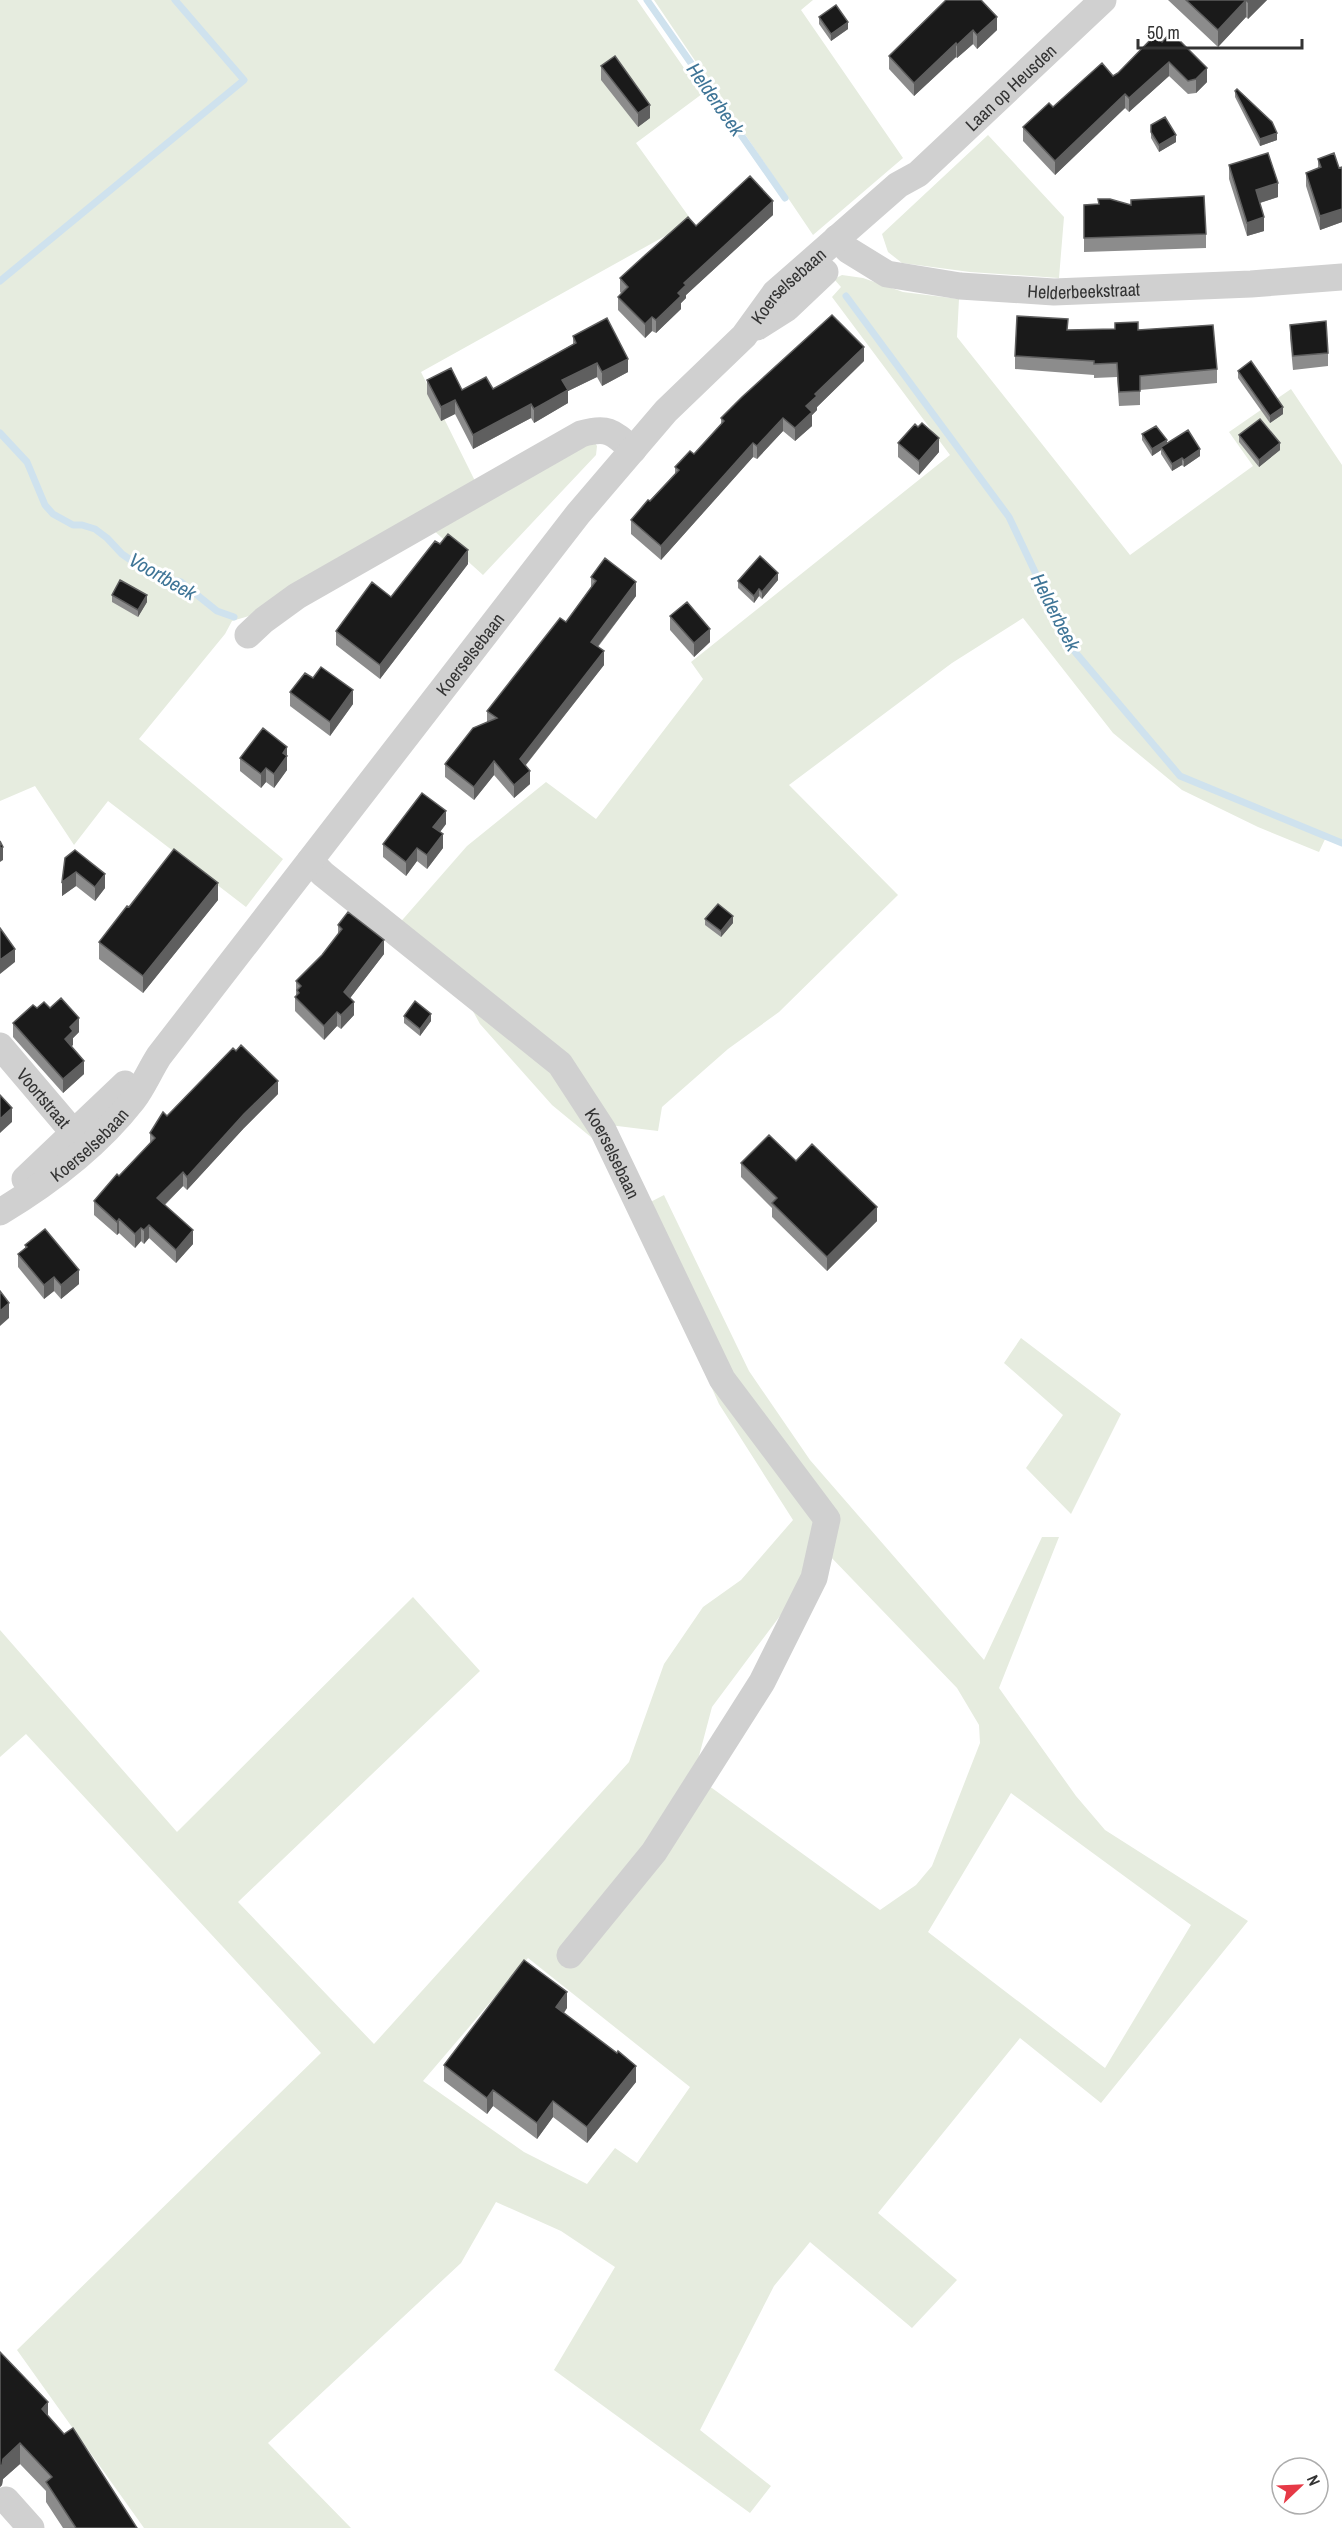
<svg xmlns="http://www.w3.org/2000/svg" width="1342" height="2528" viewBox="0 0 1342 2528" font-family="'Archivo Narrow',sans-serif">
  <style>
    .green { fill: #e6ecdf; fill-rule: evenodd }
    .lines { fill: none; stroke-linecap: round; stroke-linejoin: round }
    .stream { stroke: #cfe2ee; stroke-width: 7 }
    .minor { stroke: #d0d0d0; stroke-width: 27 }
    .wall { fill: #8c8c8c }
    .shaded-wall { fill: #5f5f5f }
    .building { fill: #1a1a1a; stroke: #5f5f5f; stroke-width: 1.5 }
    .labels { text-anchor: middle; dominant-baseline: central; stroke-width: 6; stroke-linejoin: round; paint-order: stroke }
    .street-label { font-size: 18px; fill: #333; stroke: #fff }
    .water-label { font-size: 20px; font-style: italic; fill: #3f7597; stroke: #fff }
  </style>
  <rect width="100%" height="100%" fill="#fff"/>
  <path class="green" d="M 0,0 L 637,0 L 702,94 L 636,143 L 692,221 L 421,372 L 475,481 L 249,616 L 232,621 L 225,634 L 139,739 L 283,859 L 246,907 L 108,801 L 74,845 L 35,786 L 0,801 Z
    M 654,0 L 813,0 L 801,10 L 903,158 L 813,235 Z
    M 988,135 L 1064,217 L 1059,278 L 970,272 L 902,263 L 888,252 L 882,234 Z
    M 842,275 L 863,278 L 903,292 L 959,299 L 957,337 L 1130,555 L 1253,466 L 1229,432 L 1291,389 L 1342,465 L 1342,844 L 1326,837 L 1319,852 L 1258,827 L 1182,790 L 1113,733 L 1023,618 L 952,663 L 789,785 L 898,895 L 779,1012 L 728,1049 L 662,1107 L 658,1131 L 593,1123 L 603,1147 L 552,1105 L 480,1024 L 463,993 L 397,926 L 467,846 L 546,782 L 596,819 L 703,679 L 691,662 L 950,455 L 832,297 L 841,287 L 834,279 Z
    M 593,440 L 597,446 L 596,455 L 483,575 L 431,528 Z
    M 664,1195 L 749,1371 L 810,1460 L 984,1660 L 1042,1537 L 1059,1537 L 999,1688 L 1076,1796 L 1105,1830 L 1248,1921 L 1101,2103 L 1020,2038 L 878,2213 L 957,2280 L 912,2328 L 810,2242 L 774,2286 L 700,2430 L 771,2486 L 750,2513 L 554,2370 L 615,2267 L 561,2231 L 496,2202 L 461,2263 L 268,2443 L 351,2528 L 144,2528 L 17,2350 L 321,2053 L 26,1734 L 0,1757 L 0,1630 L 177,1832 L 413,1597 L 480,1671 L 238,1902 L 374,2044 L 629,1762 L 664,1664 L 703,1607 L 741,1580 L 793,1520 L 719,1404 L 633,1211 ZM 827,1553 L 957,1688 L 979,1725 L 980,1743 L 932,1866 L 916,1885 L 880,1910 L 694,1775 L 712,1707 ZM 1011,1793 L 1191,1925 L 1105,2068 L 928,1932 ZM 528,1958 L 690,2087 L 637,2163 L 615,2148 L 587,2184 L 524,2152 L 423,2081 Z
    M 1021,1338 L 1121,1414 L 1071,1514 L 1026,1468 L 1063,1415 L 1004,1363 Z"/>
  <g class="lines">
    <path class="stream" d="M 647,0 L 785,198
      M 0,281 L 244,80 L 175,0
      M 846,296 L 1009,517 L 1070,646 L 1180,776 L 1342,843
      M 0,433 L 27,462 L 45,505 L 53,514 L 73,525 L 82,525 L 95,529 L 107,538 L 122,554 L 135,563 L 164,578 L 181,582 L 217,611 L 234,617"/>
    <g class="minor">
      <path id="s1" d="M 837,238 L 848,250 L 887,274 L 960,286 L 1054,292 L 1251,284 L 1342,277"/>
      <path d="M 757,327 L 787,308 L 825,272"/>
      <path d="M 248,635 L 264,620 L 297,596 L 581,434 C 608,426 613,432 633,450"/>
      <path id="s2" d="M 310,861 L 323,874 L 560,1064 L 603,1130 L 722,1379 L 827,1519 L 814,1578 L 762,1682 L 654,1852 L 570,1955"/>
      <path id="s3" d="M 0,1046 L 85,1146"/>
      <path d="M 25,1179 L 125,1084"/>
      <path id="s4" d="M 0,1212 C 50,1182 97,1146 133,1100 C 143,1087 150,1070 159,1056 L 578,514 L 666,411 L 744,336 L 775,293 L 898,185 L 918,174 L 1103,0"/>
      <path d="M 6,2500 L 31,2528"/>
    </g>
  </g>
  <path class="wall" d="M 946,0 L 997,30 L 977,49 L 973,44 L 957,58 L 956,57 L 914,96 L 889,69 L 889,56 Z
    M 1168,0 L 1267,0 L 1248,19 L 1246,17 L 1218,47 Z
    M 819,17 L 848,29 L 831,41 L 819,24 Z
    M 1162,42 L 1207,82 L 1196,93 L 1188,94 L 1169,76 L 1129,112 L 1125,108 L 1055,175 L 1023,141 L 1023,127 L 1053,107 L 1118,73 Z
    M 601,66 L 650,118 L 638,127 L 601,80 Z
    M 1235,91 L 1277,140 L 1260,146 L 1235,97 Z
    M 1151,125 L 1176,142 L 1159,152 L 1151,138 Z
    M 1318,159 L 1339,168 L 1342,167 L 1342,222 L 1320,230 L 1306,186 L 1306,173 L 1318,168 Z
    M 1229,165 L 1278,197 L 1260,203 L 1264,231 L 1247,236 L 1229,179 Z
    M 1084,205 L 1131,205 L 1206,234 L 1206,248 L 1084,252 Z
    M 773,215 L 686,295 L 686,298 L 681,303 L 681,309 L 656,333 L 652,331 L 645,338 L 618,310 L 618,297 L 621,293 L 620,292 L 620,278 L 696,226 Z
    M 1290,325 L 1328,353 L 1328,366 L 1293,370 L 1290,338 Z
    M 1068,330 L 1138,330 L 1217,369 L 1217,383 L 1140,390 L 1140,405 L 1119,406 L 1117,377 L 1094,378 L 1094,375 L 1015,369 L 1015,356 Z
    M 573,336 L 628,372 L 602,386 L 597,377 L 568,391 L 568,403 L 534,423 L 531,418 L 473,449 L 455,414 L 441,421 L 427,394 L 427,380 L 462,390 L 493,389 L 573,344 Z
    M 864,361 L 817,407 L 817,410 L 812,415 L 812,426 L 795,441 L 783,431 L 757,459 L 753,457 L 661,560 L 631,534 L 631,520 L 675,474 L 675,467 L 694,454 L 721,424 L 721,418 Z
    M 1238,371 L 1283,414 L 1270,423 L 1238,378 Z
    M 918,427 L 939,452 L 919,475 L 898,457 L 898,443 Z
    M 1142,434 L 1167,444 L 1200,456 L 1184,467 L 1182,465 L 1172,471 L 1161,454 L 1161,450 L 1152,456 L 1142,440 Z
    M 1239,435 L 1280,450 L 1259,467 L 1239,442 Z
    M 468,564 L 380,679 L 336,645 L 336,631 L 391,597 Z
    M 591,577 L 636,596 L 598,647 L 604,665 L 526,765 L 530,784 L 514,798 L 494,775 L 474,800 L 445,777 L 445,764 L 487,722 L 487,711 L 566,622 L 591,587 Z
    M 778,580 L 762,599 L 759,596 L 754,603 L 738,588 L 738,581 Z
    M 112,595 L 147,602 L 138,617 L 112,602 Z
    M 670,616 L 710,642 L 694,657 L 670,630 Z
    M 290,692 L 353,704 L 330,736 L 290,706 Z
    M 287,747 L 287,770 L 274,788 L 266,782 L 261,788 L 240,771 L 240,758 Z
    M 446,824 L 440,832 L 443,848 L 427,869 L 417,861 L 406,876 L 383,857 L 383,844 Z
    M 65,858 L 105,888 L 95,901 L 76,886 L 62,896 Z
    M 218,900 L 143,993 L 99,959 L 99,942 L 129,907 Z
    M 705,919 L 733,923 L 721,937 L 705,925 Z
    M 338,925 L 384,954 L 350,998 L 354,1015 L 341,1029 L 337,1026 L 324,1040 L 295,1011 L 295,997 L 296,996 L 296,981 L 322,955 L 338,934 Z
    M 37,1008 L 50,1008 L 79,1032 L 73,1038 L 73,1045 L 71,1046 L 84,1074 L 63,1093 L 13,1037 L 13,1023 Z
    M 404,1016 L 431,1021 L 420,1036 L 404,1023 Z
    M 278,1094 L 244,1128 L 187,1190 L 183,1186 L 165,1205 L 193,1244 L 176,1263 L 149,1238 L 144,1244 L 141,1241 L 135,1248 L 119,1233 L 117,1235 L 94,1215 L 94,1201 L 150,1144 L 150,1133 L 167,1116 Z
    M 796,1161 L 877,1221 L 827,1271 L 772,1217 L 772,1208 L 741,1177 L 741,1163 Z
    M 25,1245 L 79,1284 L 61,1299 L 54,1291 L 44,1299 L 18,1267 L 18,1254 L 25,1248 Z
    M 567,2008 L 564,2013 L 636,2082 L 587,2143 L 553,2117 L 537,2139 L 493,2106 L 487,2114 L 444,2081 L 444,2065 Z
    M 0,2352 L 48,2416 L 137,2528 L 63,2528 L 46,2502 L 46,2491 L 20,2464 L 3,2479 L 2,2485 L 0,2487 Z"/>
  <path class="shaded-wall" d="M 1246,0 L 1246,17 L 1218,47 L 1218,30 Z
    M 1250,0 L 1267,0 L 1248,19 L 1248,2 Z
    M 997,17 L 997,30 L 977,49 L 977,35 Z
    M 848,22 L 848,29 L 831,41 L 831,34 Z
    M 973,30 L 973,44 L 957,58 L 957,45 Z
    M 956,43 L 956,57 L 914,96 L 914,83 Z
    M 1169,62 L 1169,76 L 1129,112 L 1129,98 Z
    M 1207,68 L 1207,82 L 1196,93 L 1196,79 Z
    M 1125,94 L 1125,108 L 1055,175 L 1055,161 Z
    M 650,105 L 650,118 L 638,127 L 638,113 Z
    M 1277,133 L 1277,140 L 1260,146 L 1260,139 Z
    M 1176,135 L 1176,142 L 1159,152 L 1159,145 Z
    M 1278,183 L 1278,197 L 1256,204 L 1256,190 Z
    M 773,201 L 773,215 L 686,295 L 686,298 L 681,303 L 681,309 L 656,333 L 656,320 L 678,293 L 684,283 Z
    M 1342,209 L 1342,222 L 1320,230 L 1320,216 Z
    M 1264,217 L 1264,231 L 1247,236 L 1247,223 Z
    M 652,317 L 652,331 L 645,338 L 645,324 Z
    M 864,347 L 864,361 L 817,407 L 817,410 L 812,415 L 812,426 L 795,441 L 795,428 L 806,406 L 815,394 Z
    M 628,359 L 628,372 L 602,386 L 602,372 Z
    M 597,363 L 597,377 L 568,391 L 568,403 L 534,423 L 534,409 L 562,380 Z
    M 455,400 L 455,414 L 441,421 L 441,407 Z
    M 531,404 L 531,418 L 473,449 L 473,435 Z
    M 1283,407 L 1283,414 L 1270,423 L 1270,416 Z
    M 783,418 L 783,431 L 757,459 L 757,446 Z
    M 939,438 L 939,452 L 919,475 L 919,461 Z
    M 1167,440 L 1167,447 L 1161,447 L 1161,450 L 1152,456 L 1152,449 Z
    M 753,443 L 753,457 L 661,560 L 661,546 Z
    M 1280,443 L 1280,450 L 1259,467 L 1259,460 Z
    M 1200,449 L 1200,456 L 1184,467 L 1184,460 Z
    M 1182,458 L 1182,465 L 1172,471 L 1172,464 Z
    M 468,550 L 468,564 L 380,679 L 380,665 Z
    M 778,573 L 778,580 L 762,599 L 762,592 Z
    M 636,582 L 636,596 L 591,655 L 591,642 Z
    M 759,589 L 759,596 L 754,603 L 754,596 Z
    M 147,595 L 147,602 L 138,617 L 138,610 Z
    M 710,629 L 710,642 L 694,657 L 694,643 Z
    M 604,651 L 604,665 L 520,772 L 520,759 Z
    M 353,690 L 353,704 L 330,736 L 330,722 Z
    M 287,747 L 287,770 L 274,788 L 274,774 L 283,753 Z
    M 494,761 L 494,775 L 474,800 L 474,787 Z
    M 266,768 L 266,782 L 261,788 L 261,774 Z
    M 530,771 L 530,784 L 514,798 L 514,785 Z
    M 446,811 L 446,824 L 433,841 L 433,827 Z
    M 443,834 L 443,848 L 427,869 L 427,855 Z
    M 3,847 L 3,860 L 0,862 L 0,849 Z
    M 417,848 L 417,861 L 406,876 L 406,862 Z
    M 76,872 L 76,886 L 62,896 L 62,882 Z
    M 105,874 L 105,888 L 95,901 L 95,887 Z
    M 218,883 L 218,900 L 143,993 L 143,976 Z
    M 733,916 L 733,923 L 721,937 L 721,931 Z
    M 384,940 L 384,954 L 344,1006 L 344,992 Z
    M 15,949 L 15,962 L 0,974 L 0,960 Z
    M 354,1002 L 354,1015 L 341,1029 L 341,1015 Z
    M 337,1012 L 337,1026 L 324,1040 L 324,1026 Z
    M 431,1014 L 431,1021 L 420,1036 L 420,1029 Z
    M 79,1018 L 79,1032 L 73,1038 L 73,1045 L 65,1052 L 65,1039 L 70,1027 Z
    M 84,1061 L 84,1074 L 63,1093 L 63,1079 Z
    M 278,1081 L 278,1094 L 244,1128 L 187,1190 L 187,1177 L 244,1114 Z
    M 12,1108 L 12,1122 L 0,1133 L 0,1119 Z
    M 183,1172 L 183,1186 L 157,1212 L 157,1198 Z
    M 877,1207 L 877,1221 L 827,1271 L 827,1257 Z
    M 119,1219 L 119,1233 L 117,1235 L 117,1222 Z
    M 149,1225 L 149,1238 L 144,1244 L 144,1230 Z
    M 141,1228 L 141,1241 L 135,1248 L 135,1234 Z
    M 193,1230 L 193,1244 L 176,1263 L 176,1250 Z
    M 79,1270 L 79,1284 L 61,1299 L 61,1285 Z
    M 54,1277 L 54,1291 L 44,1299 L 44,1285 Z
    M 9,1303 L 9,1318 L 0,1326 L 0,1311 Z
    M 567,1992 L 567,2008 L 556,2023 L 556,2007 Z
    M 636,2066 L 636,2082 L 587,2143 L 587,2127 Z
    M 493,2090 L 493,2106 L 487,2114 L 487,2098 Z
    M 553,2101 L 553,2117 L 537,2139 L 537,2123 Z
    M 48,2402 L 48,2423 L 42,2409 Z
    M 20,2443 L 20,2464 L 3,2479 L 2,2485 L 0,2487 L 0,2466 L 3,2459 Z"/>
  <path class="building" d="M 946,0 L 981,0 L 997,17 L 977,35 L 973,30 L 957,45 L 956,43 L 914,83 L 889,56 Z
    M 1186,0 L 1250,0 L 1248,2 L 1246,0 L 1218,30 Z
    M 836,5 L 848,22 L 831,34 L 819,17 Z
    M 1171,32 L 1207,68 L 1196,79 L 1188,81 L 1169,62 L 1129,98 L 1125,94 L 1055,161 L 1023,127 L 1049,103 L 1053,107 L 1102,63 L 1113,76 L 1118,73 L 1155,35 L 1162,42 Z
    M 615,56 L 650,105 L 638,113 L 601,66 Z
    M 1237,89 L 1272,122 L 1277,133 L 1260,139 L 1235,91 Z
    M 1165,117 L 1176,135 L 1159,145 L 1151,132 L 1151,125 Z
    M 1268,153 L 1278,183 L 1256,190 L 1264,217 L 1247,223 L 1229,165 Z
    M 1334,153 L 1339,168 L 1342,167 L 1342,209 L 1320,216 L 1306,173 L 1321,167 L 1318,159 Z
    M 750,176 L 773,201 L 684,283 L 686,285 L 678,293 L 681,296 L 656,320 L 652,317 L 645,324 L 618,297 L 628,287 L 620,278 L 643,257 L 688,217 L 696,226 Z
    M 1204,196 L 1206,234 L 1084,238 L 1084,205 L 1099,204 L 1098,199 L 1110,199 L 1131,205 L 1131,200 Z
    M 832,315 L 864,347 L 815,394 L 817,396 L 806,406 L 812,412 L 795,428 L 783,418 L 757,446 L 753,443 L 661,546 L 631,520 L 648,500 L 650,501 L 679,470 L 675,467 L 690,451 L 694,454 L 724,421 L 721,418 L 742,397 Z
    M 1017,316 L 1068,319 L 1067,330 L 1115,329 L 1115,323 L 1138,322 L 1138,330 L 1213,325 L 1217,369 L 1140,376 L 1140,391 L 1119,392 L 1117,363 L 1094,364 L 1094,361 L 1015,356 Z
    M 607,318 L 628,359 L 602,372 L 597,363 L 562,380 L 568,390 L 534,409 L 531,404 L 473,435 L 455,400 L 441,407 L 427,380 L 451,368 L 462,390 L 486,377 L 493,389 L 576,343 L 573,336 Z
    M 1326,321 L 1328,353 L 1293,356 L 1290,325 Z
    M 1251,361 L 1283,407 L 1270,416 L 1238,371 Z
    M 1260,419 L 1280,443 L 1259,460 L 1239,435 Z
    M 922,423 L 939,438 L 919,461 L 898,443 L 915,424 L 918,427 Z
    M 1156,426 L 1167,440 L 1152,449 L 1142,434 Z
    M 1188,430 L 1200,449 L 1184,460 L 1182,458 L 1172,464 L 1161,447 Z
    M 448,534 L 468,550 L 380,665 L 336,631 L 372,582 L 391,597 L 435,541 L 440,544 Z
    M 760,556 L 778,573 L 762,592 L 759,589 L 754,596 L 738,581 Z
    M 605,558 L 636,582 L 591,642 L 604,651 L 520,759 L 530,771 L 514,785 L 494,761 L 474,787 L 445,764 L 473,728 L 497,718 L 487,711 L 560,618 L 566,622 L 596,581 L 591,577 Z
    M 120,580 L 147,595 L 138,610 L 112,595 Z
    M 687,602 L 710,629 L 694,643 L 670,616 Z
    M 321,667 L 353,690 L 330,722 L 290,692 L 305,673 L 313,678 Z
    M 263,728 L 287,747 L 283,753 L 287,756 L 274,774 L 266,768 L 261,774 L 240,758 Z
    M 422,793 L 446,811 L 433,827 L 443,834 L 427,855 L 417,848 L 406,862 L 383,844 Z
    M 0,841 L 3,847 L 0,849 Z
    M 174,849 L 218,883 L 143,976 L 99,942 L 127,906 L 129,907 Z
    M 75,850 L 105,874 L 95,887 L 76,872 L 62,882 L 65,858 Z
    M 718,904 L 733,916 L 721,931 L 705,919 Z
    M 348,912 L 384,940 L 344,992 L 354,1002 L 341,1015 L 337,1012 L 324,1026 L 295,997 L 299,993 L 297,990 L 301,986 L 296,981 L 322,955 L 342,929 L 338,925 Z
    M 0,928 L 15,949 L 0,960 Z
    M 61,998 L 79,1018 L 70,1027 L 73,1031 L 65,1039 L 84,1061 L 63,1079 L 13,1023 L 33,1005 L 37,1008 L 44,1002 L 50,1008 Z
    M 415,1001 L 431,1014 L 420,1029 L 404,1016 Z
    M 241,1045 L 278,1081 L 244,1114 L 187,1177 L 183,1172 L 157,1198 L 193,1230 L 176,1250 L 149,1225 L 144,1230 L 141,1228 L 135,1234 L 119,1219 L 117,1222 L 94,1201 L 117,1174 L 119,1176 L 155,1138 L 150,1133 L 163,1112 L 167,1116 L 233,1048 L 236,1051 Z
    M 0,1095 L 12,1108 L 0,1119 Z
    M 769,1135 L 796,1161 L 812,1144 L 877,1207 L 827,1257 L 772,1203 L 777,1198 L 741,1163 Z
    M 45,1229 L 79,1270 L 61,1285 L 54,1277 L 44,1285 L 18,1254 L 27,1247 L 25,1245 Z
    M 0,1291 L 9,1303 L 0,1311 Z
    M 524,1960 L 567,1992 L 556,2007 L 617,2053 L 618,2051 L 636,2066 L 587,2127 L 553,2101 L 537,2123 L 493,2090 L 487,2098 L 444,2065 Z
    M 0,2352 L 48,2402 L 42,2409 L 64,2434 L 73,2428 L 137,2528 L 76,2528 L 46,2482 L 52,2477 L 20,2443 L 3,2459 L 2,2465 L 0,2466 Z"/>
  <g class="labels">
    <g class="street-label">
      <text stroke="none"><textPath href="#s4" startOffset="1521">Laan op Heusden</textPath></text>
      <text stroke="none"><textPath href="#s4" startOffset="1222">Koerselsebaan</textPath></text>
      <text stroke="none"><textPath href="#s1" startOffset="260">Helderbeekstraat</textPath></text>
      <text stroke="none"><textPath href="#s4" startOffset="734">Koerselsebaan</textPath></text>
      <text stroke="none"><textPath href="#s3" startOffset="68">Voortstraat</textPath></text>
      <text stroke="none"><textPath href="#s4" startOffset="112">Koerselsebaan</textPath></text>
      <text stroke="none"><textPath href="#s2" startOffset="426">Koerselsebaan</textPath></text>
    </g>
    <g class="water-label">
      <text transform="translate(716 99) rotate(55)">Helderbeek</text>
      <text transform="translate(163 576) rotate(30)">Voortbeek</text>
      <text transform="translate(1056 612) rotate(63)">Helderbeek</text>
    </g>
  </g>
  <g transform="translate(1300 2486) rotate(67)"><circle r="28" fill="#ffffff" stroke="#adadad" stroke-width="1.5"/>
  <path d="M0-4.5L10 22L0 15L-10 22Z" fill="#e63946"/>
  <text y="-9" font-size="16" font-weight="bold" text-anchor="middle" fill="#333333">N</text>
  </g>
  <path d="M1138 39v9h164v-9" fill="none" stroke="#333333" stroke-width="3"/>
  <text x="1147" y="39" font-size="18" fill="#333333" stroke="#ffffff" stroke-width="4.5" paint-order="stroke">50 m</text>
</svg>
